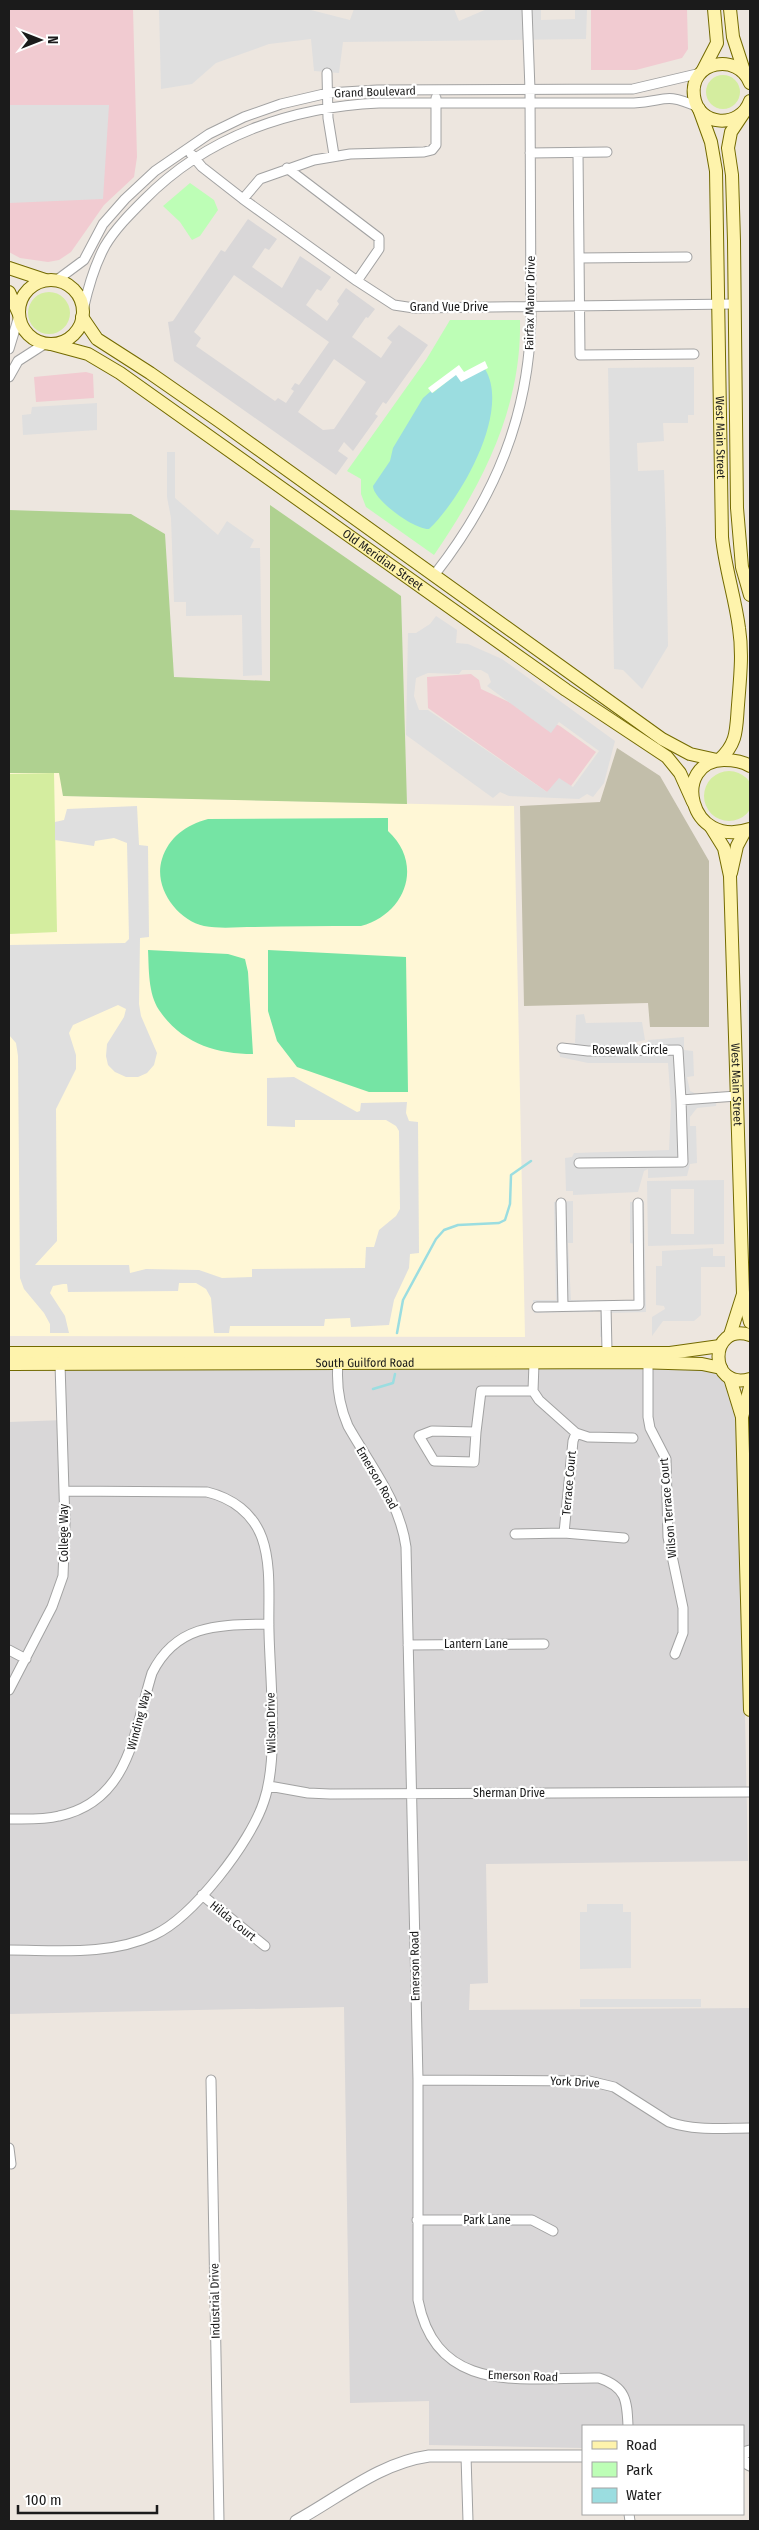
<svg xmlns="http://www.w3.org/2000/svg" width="759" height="2530" viewBox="0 0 759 2530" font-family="'Fira Sans Condensed',sans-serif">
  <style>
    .residential { fill: #d9d7d8; fill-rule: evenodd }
    .commercial { fill: #f1cbd1 }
    .education { fill: #fff7d6 }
    .construction { fill: #c2beaa }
    .grass { fill: #d4ed9f }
    .forest { fill: #afd190 }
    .park { fill: #bdfeb6 }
    .pitch { fill: #75e4a4 }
    .parking { fill: #dfdfdf; fill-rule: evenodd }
    .water { fill: #9bdde0 }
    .pier { fill: #fff }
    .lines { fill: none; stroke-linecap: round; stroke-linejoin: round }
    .stream { stroke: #9bdde0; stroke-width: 2.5 }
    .minor-casing { stroke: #a2a2a2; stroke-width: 11 }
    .tertiary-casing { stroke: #a2a2a2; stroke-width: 13 }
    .secondary-casing { stroke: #736a00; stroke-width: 14 }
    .minor { stroke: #fff; stroke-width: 9 }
    .tertiary { stroke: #fff; stroke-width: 11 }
    .secondary { stroke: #fef3ac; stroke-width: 12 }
    .labels { text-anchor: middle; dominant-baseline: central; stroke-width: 4.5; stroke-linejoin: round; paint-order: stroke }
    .street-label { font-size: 12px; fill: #1b1b1b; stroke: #fff }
  </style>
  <rect width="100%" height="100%" fill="#ede6df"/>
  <path class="residential" d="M 248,219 L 277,239 L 269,250 L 265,248 L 252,267 L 282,288 L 300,256 L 331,277 L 321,291 L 317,289 L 306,305 L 327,321 L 339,304 L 337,301 L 346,288 L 375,309 L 368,318 L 366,317 L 352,337 L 381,358 L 392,342 L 387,338 L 399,325 L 428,345 L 386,404 L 383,402 L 375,414 L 378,416 L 353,451 L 344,442 L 338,451 L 348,458 L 336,475 L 174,361 L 168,322 L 173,321 L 221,250 L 225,252 ZM 234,275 L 329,342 L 299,385 L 295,383 L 291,389 L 294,391 L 286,403 L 278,398 L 275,401 L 196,346 L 201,338 L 194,332 ZM 334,359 L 366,382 L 334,429 L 323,430 L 298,412 Z
    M 696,1367 L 718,1373 L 726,1380 L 739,1421 L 748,1861 L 486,1864 L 488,1983 L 470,1984 L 469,2010 L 750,2008 L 750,2447 L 743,2449 L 743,2426 L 583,2426 L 583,2448 L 429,2445 L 429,2401 L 350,2403 L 344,2007 L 9,2014 L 9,1422 L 64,1420 L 65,1369 Z"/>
  <path class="commercial" d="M 9,9 L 133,9 L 137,157 L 134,177 L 104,205 L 71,252 L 59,260 L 48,262 L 20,258 L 9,252 Z
    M 591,9 L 687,9 L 688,49 L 682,58 L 636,70 L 591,70 Z
    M 86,372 L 93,374 L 94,398 L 36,402 L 34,377 Z
    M 471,674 L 479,680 L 481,689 L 560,726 L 596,752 L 571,786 L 547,792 L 428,708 L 427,677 Z"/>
  <path class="education" d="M 9,773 L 60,773 L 63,796 L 514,806 L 525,1337 L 9,1336 Z"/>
  <path class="construction" d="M 617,748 L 660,776 L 709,861 L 709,1027 L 650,1027 L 648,1003 L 524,1006 L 520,806 L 600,802 Z"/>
  <path class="grass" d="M706 92a17 17 0 1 1 34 0a17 17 0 1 1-34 0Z
    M28 313a21 21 0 1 1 42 0a21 21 0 1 1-42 0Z
    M704 796a25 25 0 1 1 50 0a25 25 0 1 1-50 0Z
    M 54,773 L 57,932 L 9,934 L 9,774 Z"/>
  <path class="forest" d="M 270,505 L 401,596 L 407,804 L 63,796 L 59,773 L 9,773 L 9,510 L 131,514 L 165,534 L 174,677 L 270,681 Z"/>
  <path class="park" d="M 190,183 L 214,200 L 218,210 L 200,236 L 192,240 L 180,222 L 163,206 Z
    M 450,320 L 520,320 C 522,408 482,485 434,555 L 366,507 L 361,494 L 361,479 L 347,471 L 426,360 Z"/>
  <path class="pitch" d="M 388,818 L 388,831 C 424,864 406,914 361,926 C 325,926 289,926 254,927 C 238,927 220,929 204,926 C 177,920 153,887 162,859 C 169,837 186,825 208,819 Z
    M 148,950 L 228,954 L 245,959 L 248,972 L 253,1054 C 216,1054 181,1043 159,1010 C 148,993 149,969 148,950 Z
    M 268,950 L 406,957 L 408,1092 L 369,1092 L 297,1067 L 277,1041 L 268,1011 Z"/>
  <path class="parking" d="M 159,9 L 307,9 L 350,20 L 354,9 L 454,9 L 459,21 L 487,9 L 541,9 L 541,20 L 575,19 L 575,9 L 587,9 L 586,39 L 343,42 L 339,73 L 314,71 L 311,39 L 269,44 L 216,63 L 192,84 L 161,89 Z
    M 9,105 L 109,105 L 103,199 L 9,203 Z
    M 694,367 L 694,415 L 688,415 L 688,423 L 663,423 L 664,441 L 637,443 L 638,471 L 664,470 L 666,529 L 668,646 L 642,689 L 623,670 L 614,669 L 608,368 Z
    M 97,403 L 97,430 L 23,435 L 22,415 L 31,414 L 32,407 Z
    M 167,452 L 175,452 L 175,498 L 218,535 L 227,521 L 254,540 L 250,548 L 260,548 L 262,675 L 243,676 L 242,615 L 186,616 L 186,602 L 174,602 L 171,518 L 167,497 Z
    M 436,616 L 457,630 L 456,643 L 468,644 L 502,659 L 615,741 L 604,783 L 593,797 L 587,794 L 579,799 L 509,796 L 500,792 L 493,798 L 406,735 L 408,633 L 416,633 L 430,624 ZM 462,670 L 481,670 L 488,674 L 491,682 L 487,686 L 551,733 L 559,722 L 599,751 L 573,787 L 559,778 L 547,792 L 428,710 L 419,710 L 414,696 L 416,678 L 428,673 L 459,674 Z
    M 137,806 L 139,845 L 148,846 L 149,937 L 140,938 L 139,1004 L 141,1016 L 157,1053 L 154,1065 L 147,1073 L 138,1077 L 126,1077 L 115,1072 L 108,1065 L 106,1056 L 107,1044 L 124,1017 L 126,1009 L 118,1005 L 73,1025 L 69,1033 L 76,1055 L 76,1069 L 56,1109 L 57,1241 L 35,1265 L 129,1265 L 130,1273 L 146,1269 L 199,1270 L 222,1278 L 252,1277 L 252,1269 L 365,1268 L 366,1247 L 374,1247 L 379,1230 L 396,1216 L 400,1209 L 399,1131 L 396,1126 L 386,1120 L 295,1120 L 295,1127 L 267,1126 L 267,1078 L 294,1077 L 357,1112 L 360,1111 L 361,1103 L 407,1102 L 406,1113 L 409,1121 L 418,1122 L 419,1253 L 410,1254 L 409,1268 L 394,1300 L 389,1325 L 351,1327 L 350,1318 L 325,1319 L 324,1326 L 230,1326 L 229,1333 L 214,1333 L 211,1298 L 206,1289 L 196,1283 L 179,1283 L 178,1291 L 68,1292 L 67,1284 L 63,1284 L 53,1286 L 50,1293 L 65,1316 L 69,1333 L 50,1333 L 50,1324 L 44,1313 L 24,1289 L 20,1278 L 18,1056 L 16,1043 L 9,1035 L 9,945 L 125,943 L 129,939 L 127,843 L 114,838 L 95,841 L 94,846 L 55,840 L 55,822 L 64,820 L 67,809 Z
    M 747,1000 L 750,1000 L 750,1057 L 748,1031 Z
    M 584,1014 L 586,1023 L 642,1022 L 645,1040 L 636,1042 L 634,1045 L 647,1045 L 648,1040 L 684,1037 L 684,1050 L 693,1051 L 694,1076 L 687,1077 L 690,1091 L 699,1095 L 718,1091 L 716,1106 L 697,1108 L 690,1117 L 690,1126 L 696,1126 L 697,1163 L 690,1164 L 687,1176 L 648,1178 L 648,1169 L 644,1171 L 638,1192 L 573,1195 L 573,1191 L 566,1191 L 565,1158 L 572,1157 L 574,1153 L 669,1150 L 671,1105 L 668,1063 L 588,1063 L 560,1057 L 558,1044 L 575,1043 L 576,1015 Z
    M 724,1180 L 724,1244 L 648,1246 L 647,1181 ZM 671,1189 L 694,1189 L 694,1234 L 671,1234 Z
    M 573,1201 L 573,1243 L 568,1243 L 571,1300 L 635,1300 L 635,1244 L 630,1243 L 630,1202 L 644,1201 L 646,1312 L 611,1313 L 610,1335 L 600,1337 L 600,1310 L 594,1309 L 593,1312 L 534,1313 L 533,1300 L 556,1300 L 554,1202 Z
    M 713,1248 L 713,1256 L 725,1256 L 725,1267 L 701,1267 L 701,1315 L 694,1321 L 663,1321 L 652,1336 L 652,1317 L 665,1309 L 664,1306 L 656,1305 L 656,1266 L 662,1266 L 662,1251 Z
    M 587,1904 L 623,1904 L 623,1912 L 631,1912 L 631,1968 L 580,1969 L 580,1912 L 587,1912 Z
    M 580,1999 L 701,1999 L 701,2007 L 580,2007 Z"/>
  <path class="water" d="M 485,369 C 511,411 461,499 429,529 C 415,530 373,500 373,486 L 390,461 L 393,448 L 423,398 L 431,391 L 433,393 L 456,374 L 476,373 Z"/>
  <path class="pier" d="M 485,361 L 488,368 L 461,382 L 456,375 L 432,393 L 428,388 L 459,365 L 464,372 Z"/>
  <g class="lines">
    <path class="stream" d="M 397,1333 L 403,1300 L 436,1239 L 444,1230 L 458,1225 L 499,1223 L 505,1220 L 510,1204 L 511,1175 L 531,1161
      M 373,1389 L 393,1383 L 395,1374"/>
    <defs>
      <path id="minor" d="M 327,73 L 328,118 L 334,155
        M 530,153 L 607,152
        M 578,153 L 580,355 L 694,354
        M 191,154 L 202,167 L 243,199 L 357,281 L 394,305 L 414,308 L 735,304
        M 287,168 L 379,238 L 379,249 L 357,281
        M 243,199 L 260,179 L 314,160 L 350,154 L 424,152 L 432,150 L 436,145 L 436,98
        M 579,258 L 687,257
        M 57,280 L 84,260 L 103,224 L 125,199 L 155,171 L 209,134 L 244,117 L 281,104 L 328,93 L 377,90 L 633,89 L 701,73
        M 83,310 C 88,288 94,266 105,246 C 115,229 130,214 144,200 C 207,136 291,107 379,103 L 634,103 C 667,101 664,92 698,107
        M 9,349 L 19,316
        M 9,377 L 18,361 L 46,343
        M 435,574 C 495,497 529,416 531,318 L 530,90 L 527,9
        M 562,1048 L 588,1051 L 678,1050 L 681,1100
        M 579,1163 L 683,1162 L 681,1100 L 737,1096
        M 561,1203 L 563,1306
        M 606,1306 L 607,1351
        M 537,1307 L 639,1305 L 638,1203
        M 338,1363 C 336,1386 339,1405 348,1426 C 370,1465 400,1502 406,1547 L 418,2080 L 418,2300 C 437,2397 524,2377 599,2378 C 626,2387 627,2400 628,2426
        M 534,1363 L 533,1391 L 539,1400 L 576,1433 L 588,1437 L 633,1438
        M 648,1363 L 648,1417 L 650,1428 L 666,1459 L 668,1537 L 683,1608 L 683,1633 L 675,1654
        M 432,1431 L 476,1432 L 474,1462 L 434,1461 L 419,1436 Z
        M 476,1432 L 481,1391 L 533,1391
        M 564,1533 L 573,1441 L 576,1433
        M 515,1534 L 564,1533 L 624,1538
        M 408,1645 L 544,1644
        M 9,1650 L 26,1659
        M 9,1690 L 52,1607 L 63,1576 L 65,1523 L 60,1364
        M 269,1786 L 308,1793 L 330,1794 L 750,1792
        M 9,1819 C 25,1819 43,1820 59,1816 C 130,1801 134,1731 152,1673 C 177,1623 220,1625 269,1624
        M 202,1895 L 265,1946
        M 9,1950 C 57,1950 109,1956 154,1935 C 193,1917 251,1842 264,1801 C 279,1757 270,1680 269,1632 C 268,1602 272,1566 262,1538 C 253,1513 232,1498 207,1492 L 64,1491
        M 211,2080 L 219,2521
        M 418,2080 L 589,2081 L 614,2087 L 669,2122 C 695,2131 723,2128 750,2128
        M 9,2148 L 11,2164
        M 417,2220 L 532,2220 L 553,2231
        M 466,2456 L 468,2521
        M 629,2514 L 630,2521"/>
      <path id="tertiary" d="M 743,2453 L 750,2451
        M 743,2461 L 750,2465
        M 296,2521 C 340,2497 379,2463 429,2456 L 583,2456"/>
      <g id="secondary">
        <path d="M 730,9 L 733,37 L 745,74"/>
        <path d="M 703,70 L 717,43 L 714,9"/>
        <path d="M 750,83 C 738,52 689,61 694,96 C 698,127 740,129 750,101"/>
        <path id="s1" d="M 699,109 L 711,142 L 716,171 L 722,537 C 725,568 735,597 739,628 C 743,654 740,679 738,705 C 736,729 738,743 719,760"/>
        <path d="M 745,111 L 731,132 L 728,148 L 732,175 L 734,241 L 737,508 L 742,567 L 750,595"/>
        <path d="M 9,268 L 45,280"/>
        <circle cx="51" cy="312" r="32"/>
        <path d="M 9,292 L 19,314"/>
        <path d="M 82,317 L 97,339 L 150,373 L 219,421 L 662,739 L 690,754 L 717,760"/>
        <path id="s2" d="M 51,344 L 88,354 L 120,373 L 566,690 L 667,757 L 680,773 L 693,802"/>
        <path d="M 750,766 C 742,761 734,760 724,760 C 671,761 688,850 750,829"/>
        <path id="s3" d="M 711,827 L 724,848 L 730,876 L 743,1294 L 750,1322"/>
        <path d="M 731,873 L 737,846 L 745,831"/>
        <path d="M 730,1335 L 743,1294"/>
        <path d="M 750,1335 C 708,1322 708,1391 750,1379"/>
        <path d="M 9,1353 L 670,1353 L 720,1346"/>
        <path id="s4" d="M 9,1364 L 635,1362 L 702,1364 L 721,1368"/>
        <path d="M 730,1378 L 742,1417"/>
        <path d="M 750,1387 L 742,1417 L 750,1710"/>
      </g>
    </defs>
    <use href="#minor" class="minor-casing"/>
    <use href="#tertiary" class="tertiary-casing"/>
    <use href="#secondary" class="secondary-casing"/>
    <use href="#minor" class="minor"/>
    <use href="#tertiary" class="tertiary"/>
    <use href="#secondary" class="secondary"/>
  </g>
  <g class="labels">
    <g class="street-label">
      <text transform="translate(375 92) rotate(-2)">Grand Boulevard</text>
      <text transform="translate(530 303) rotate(-89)">Fairfax Manor Drive</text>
      <text x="449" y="307">Grand Vue Drive</text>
      <text stroke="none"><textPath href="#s1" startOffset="331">West Main Street</textPath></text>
      <text stroke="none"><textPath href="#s2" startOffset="398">Old Meridian Street</textPath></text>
      <text x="630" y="1050">Rosewalk Circle</text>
      <text stroke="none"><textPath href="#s3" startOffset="262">West Main Street</textPath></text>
      <text stroke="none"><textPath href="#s4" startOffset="356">South Guilford Road</textPath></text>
      <text transform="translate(377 1478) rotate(60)">Emerson Road</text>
      <text transform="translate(569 1483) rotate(-85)">Terrace Court</text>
      <text transform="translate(668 1508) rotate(-95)">Wilson Terrace Court</text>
      <text transform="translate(64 1533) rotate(-90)">College Way</text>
      <text x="476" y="1644">Lantern Lane</text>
      <text transform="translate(139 1720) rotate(-75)">Winding Way</text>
      <text transform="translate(271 1723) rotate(-91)">Wilson Drive</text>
      <text x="509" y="1793">Sherman Drive</text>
      <text transform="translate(233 1921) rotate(39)">Hilda Court</text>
      <text transform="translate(415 1966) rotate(-91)">Emerson Road</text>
      <text transform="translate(575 2082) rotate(3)">York Drive</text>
      <text x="487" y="2220">Park Lane</text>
      <text transform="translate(215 2301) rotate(-91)">Industrial Drive</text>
      <text transform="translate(523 2376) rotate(2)">Emerson Road</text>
    </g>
  </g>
  <rect width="759" height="2530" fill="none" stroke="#1b1b1b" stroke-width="20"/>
  <rect x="582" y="2425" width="162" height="90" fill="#ffffff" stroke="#a4a4a4"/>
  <rect x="592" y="2441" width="25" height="8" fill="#fef3ac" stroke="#a4a4a4"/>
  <text x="626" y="2450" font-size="15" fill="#1b1b1b">Road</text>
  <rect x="592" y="2462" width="25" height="15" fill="#bdfeb6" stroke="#a4a4a4"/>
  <text x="626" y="2475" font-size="15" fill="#1b1b1b">Park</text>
  <rect x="592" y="2488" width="25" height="15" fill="#9bdde0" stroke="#a4a4a4"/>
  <text x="626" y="2500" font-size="15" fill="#1b1b1b">Water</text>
  <g transform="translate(40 40) rotate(90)" stroke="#ffffff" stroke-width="4" paint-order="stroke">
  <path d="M0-4L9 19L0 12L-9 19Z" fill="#1b1b1b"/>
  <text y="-8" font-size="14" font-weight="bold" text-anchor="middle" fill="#1b1b1b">N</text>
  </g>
  <path d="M18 2505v8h139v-8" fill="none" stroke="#1b1b1b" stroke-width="2.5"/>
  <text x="25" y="2505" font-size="15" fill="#1b1b1b" stroke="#ffffff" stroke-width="4" paint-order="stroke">100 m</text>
</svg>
